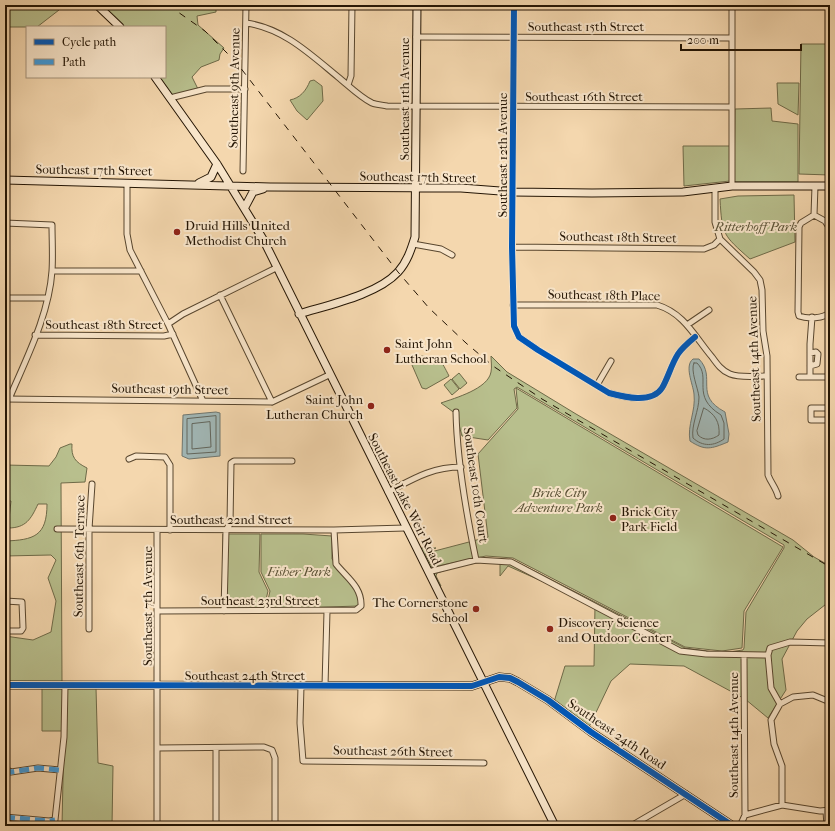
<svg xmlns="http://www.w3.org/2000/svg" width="835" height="831" viewBox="0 0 835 831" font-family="'IM FELL French Canon',serif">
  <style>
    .green { fill: #b8bf8d; stroke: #6e6a48 }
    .water { fill: #a1b7b6; stroke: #6f766f }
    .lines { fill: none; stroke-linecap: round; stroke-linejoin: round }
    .shore { stroke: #62665d; stroke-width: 1 }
    .street-casing { stroke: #58462e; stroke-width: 7 }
    .secondary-casing { stroke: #241504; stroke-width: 9 }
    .street { stroke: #f8e5ca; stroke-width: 5 }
    .secondary { stroke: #f8e5ca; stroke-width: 7 }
    .rail { stroke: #241504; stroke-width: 1; stroke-dasharray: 7 7; stroke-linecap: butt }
    .quiet { stroke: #3c9add; stroke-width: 5; stroke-dasharray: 10 5; stroke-linecap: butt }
    .cycleway-casing { stroke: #f8e5ca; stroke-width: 8 }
    .cycleway { stroke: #0057b8; stroke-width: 6 }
    .poi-dot { fill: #8f2418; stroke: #f8e5ca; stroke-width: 1.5 }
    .labels { text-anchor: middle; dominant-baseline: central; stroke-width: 4; stroke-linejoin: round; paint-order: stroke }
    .street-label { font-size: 13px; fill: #241504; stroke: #f8e5ca }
    .poi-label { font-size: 13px; fill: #241504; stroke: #f8e5ca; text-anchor: start }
    .park-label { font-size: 13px; font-style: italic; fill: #585034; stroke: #f8e5ca }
  </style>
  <rect width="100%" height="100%" fill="#f4d7ae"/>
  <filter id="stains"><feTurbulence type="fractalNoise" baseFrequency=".005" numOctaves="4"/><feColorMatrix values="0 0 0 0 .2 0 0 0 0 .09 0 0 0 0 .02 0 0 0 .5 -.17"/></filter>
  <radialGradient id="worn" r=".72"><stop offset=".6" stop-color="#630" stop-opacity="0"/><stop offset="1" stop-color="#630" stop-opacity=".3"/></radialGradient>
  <path class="green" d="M 5,5 L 59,5 L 59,10 L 37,27 L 5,27 Z
    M 100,5 L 172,5 L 182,9 L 182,5 L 216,5 L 216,12 L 197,16 L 198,25 L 224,48 L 220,54 L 219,60 L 201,67 L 192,77 L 198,89 L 172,95 L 158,77 L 165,77 L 165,27 L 123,27 Z
    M 801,44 L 830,44 L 830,175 L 799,174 Z
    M 314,80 L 322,86 L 323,101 L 307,120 L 297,111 L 290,100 C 300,98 306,91 310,81 Z
    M 777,83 L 799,83 L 798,115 L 778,104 Z
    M 771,108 L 772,121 L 798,124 L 798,182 L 734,182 L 735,109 Z
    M 683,146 L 730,146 L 730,181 L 684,186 Z
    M 794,195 L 795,242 L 750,259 C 723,235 722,235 720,199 L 738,196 Z
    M 421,356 C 440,357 441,360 449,376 L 426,389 L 422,388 L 412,365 Z
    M 491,356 L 507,372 L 576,414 L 793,540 L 814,557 L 830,566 L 830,601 L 807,619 L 797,631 L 782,659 L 786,690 L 768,718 L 745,699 L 684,666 L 630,664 L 611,681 L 589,727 L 554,702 L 565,666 L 594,666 L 595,605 L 508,566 L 500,576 L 500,564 L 499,562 C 477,561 458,566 437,573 L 436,576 L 441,586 L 438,586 L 418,548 L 436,548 L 426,551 L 425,554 L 433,569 L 486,558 L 513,560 L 685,648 L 722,653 L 743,650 L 744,648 L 746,612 L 784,548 L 784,545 L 517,387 L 514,389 L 517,408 L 488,440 L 462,436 L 456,414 L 441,403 C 455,398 488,389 491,372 C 492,367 491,361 491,356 Z
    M 459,373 L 467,383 L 460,389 L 452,379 Z
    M 451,379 L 459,389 L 452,395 L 444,385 Z
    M 516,388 L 783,547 L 744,611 L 742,648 L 722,651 L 685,647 L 513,558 L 486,556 L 433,567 L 427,553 L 488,537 L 478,454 L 518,409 Z
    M 70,444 L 72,444 C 71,457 75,462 87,468 L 85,482 L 61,483 L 62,683 L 5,683 L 5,636 L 33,640 L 51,632 L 56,601 L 48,578 L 56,560 L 51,555 L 5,556 L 5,541 C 34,540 47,536 47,504 L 38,504 C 31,519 26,528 8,528 L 11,501 L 5,501 L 5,465 L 49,466 L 56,457 L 60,448 Z
    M 223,534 L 260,534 L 259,572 L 268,591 L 264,608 L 223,611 Z
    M 261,534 L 303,534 L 332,536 L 332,559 L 351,582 L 360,599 L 358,606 L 266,609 L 270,591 L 261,572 Z
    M 42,688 L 96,688 L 98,763 L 113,766 L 112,826 L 62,826 L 64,731 L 42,731 Z"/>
  <path class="water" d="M 693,359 L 699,359 C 717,378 693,395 725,412 L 729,434 L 728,442 C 711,449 705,451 690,441 C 687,425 696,411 694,394 C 693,384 684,366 693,359 Z
    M 216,412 L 220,413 L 220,456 L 189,459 L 182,456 L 183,415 Z"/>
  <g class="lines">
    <path class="shore" d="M 694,363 L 697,363 C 712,378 690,396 721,415 L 724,423 L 724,439 C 714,446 703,447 693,438 C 691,425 699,411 699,397 C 698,388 690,370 694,363 Z
      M 704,408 C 715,414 720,422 719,435 C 712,440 704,441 698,435 L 697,431 Z
      M 216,416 L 216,452 L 187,454 L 187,419 Z
      M 210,422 L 211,447 L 192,449 L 192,424 Z"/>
    <defs>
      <path id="street" d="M 514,5 L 512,247 L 514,326 L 519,337 L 538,350 L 609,393 C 624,397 652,404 662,388 C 668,378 671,365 678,354 C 682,348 689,342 695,337
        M 732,5 L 732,186
        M 246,23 C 283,28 310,54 338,77 C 348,85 360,97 372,103 C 377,105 383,105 387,106 L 732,107
        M 416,37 L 732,38
        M 348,85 L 351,76 L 352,5
        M 170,98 L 206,89 L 245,89
        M 243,171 L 246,5
        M 127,183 L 127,234 L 130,250 L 168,324 L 203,401
        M 815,186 L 814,215 L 801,223 L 799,227 L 798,312 L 799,316 C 807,319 824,319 830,312
        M 715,188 L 715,222 L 720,239 L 754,272 L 760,280 L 762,290 L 763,331 L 767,356 L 768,475 C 771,483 776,488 778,496
        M 814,215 L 825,221 L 829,227 L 830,279
        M 5,223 L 52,225 C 52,240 53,256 52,271 C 49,315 26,359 9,399
        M 413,244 L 441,249 L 452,255
        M 512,247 L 704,249 L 714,245 L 720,239
        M 52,271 L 141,271
        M 220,295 L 272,402
        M 5,298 L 47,298
        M 513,305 L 657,305 C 684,313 695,337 712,357 C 717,364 722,371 730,374 C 740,378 756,376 767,376
        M 168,324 L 183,314 L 276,268
        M 687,325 L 709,310
        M 35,335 L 164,336 L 173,334
        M 810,353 L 816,352 L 818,354 L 817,364 L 810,366
        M 799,377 L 830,377
        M 810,377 L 810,344 L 812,317
        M 597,385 L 611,361
        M 5,399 L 272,402 L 329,375
        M 830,408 L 811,408 L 811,420 L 830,420
        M 456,412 C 457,461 466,512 476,560
        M 129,459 L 136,456 L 165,457 L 170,465 L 170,530
        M 5,463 L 6,463
        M 388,492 C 413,479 432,467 461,467
        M 829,512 L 830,511
        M 57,529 L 334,530 L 405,528
        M 428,572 L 476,560 L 511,562 L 680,651 L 706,654 L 768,655 L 771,688 L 780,704
        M 5,601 L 22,602 L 23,628 L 21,631 L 5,631
        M 158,611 L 356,610 L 361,606 C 362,587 347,578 336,564 L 334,530
        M 224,611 L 226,530 L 230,524 L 231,463 L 234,461 L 292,461
        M 89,629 L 89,529 L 92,484
        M 768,655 L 770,648 L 790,642 L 830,643
        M 744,656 L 745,815
        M 301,686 L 300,723 L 303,761 L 484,763
        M 325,686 L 327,611
        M 158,748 L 264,747 L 272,750 L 275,758 L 275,826
        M 216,748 L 216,826
        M 5,769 L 11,772 L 38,768 L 60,770
        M 782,805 L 782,766 L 774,744 L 771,720 L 780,704 L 793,697 L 813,695 L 830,702
        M 826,811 L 827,826
        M 5,817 L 49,821 L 55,820 L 64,737 L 65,685
        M 157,826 L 157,530
        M 631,826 L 686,794
        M 740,826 L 745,815 L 782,805 L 820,811 L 830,810"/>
      <path id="secondary" d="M 97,5 L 120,27
        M 155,77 L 217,164 L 263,239 L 555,826
        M 5,180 L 270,187 L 461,188 L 513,192 L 592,193 L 683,192 L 732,186 L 830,186
        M 199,183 L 211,177 L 217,164
        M 245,207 L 253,192 L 263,189
        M 299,314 C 328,305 377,295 398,272 C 407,262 411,250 415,237 L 417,5
        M 5,685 L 472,686 L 499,677 L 510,678 L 518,682 L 548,700 L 591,732 L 733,826"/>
    </defs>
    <use href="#street" class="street-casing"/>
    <use href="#secondary" class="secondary-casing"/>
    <use href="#street" class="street"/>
    <use href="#secondary" class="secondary"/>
    <path class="rail" d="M 168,5 L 205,31 L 236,62 L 398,272 L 429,308 L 466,343 L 493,366 L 542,399 L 830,567"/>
    <path class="quiet" d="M 5,769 L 11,772 L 38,768 L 60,770
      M 5,817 L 49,821 L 55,820"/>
    <defs>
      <path id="cycleway" d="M 514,5 L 512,247 L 514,326 L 519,337 L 538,350 L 609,393 C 624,397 652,404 662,388 C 668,378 671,365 678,354 C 682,348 689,342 695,337
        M 5,685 L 472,686 L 499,677 L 510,678 L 518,682 L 548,700 L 591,732 L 733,826"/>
    </defs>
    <use href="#cycleway" class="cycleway-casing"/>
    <use href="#cycleway" class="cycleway"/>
  </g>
  <g class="poi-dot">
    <circle cx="177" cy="232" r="4"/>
    <circle cx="387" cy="350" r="4"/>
    <circle cx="371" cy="406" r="4"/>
    <circle cx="613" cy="518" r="4"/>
    <circle cx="476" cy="609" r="4"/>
    <circle cx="550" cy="629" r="4"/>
  </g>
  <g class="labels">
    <g class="street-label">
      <text x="586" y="26">Southeast 15th Street</text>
      <text transform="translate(234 88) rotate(-89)">Southeast 9th Avenue</text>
      <text x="584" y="96">Southeast 16th Street</text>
      <text transform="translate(404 99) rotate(-90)">Southeast 11th Avenue</text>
      <text transform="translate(502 155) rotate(-90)">Southeast 12th Avenue</text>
      <text transform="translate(94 170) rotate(1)">Southeast 17th Street</text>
      <text transform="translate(418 177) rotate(1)">Southeast 17th Street</text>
      <text transform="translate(618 237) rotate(1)">Southeast 18th Street</text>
      <text transform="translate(604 295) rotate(1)">Southeast 18th Place</text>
      <text x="104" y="324">Southeast 18th Street</text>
      <text transform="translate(754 359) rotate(-92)">Southeast 14th Avenue</text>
      <text transform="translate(170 389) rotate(1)">Southeast 19th Street</text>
      <text transform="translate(476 485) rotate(82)">Southeast 10th Court</text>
      <text transform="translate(405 499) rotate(63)">Southeast Lake Weir Road</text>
      <text x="231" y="519">Southeast 22nd Street</text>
      <text transform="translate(79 556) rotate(-89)">Southeast 6th Terrace</text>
      <text x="260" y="600">Southeast 23rd Street</text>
      <text transform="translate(147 606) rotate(-90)">Southeast 7th Avenue</text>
      <text x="245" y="675">Southeast 24th Street</text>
      <text transform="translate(617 734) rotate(34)">Southeast 24th Road</text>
      <text transform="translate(733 735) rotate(-90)">Southeast 14th Avenue</text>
      <text transform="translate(393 751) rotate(1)">Southeast 26th Street</text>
    </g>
    <g class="poi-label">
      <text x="185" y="225">Druid Hills United<tspan x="185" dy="15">Methodist Church</tspan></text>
      <text x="395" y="343">Saint John<tspan x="395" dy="15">Lutheran School</tspan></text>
      <text x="363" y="399" text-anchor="end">Saint John<tspan x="363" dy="15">Lutheran Church</tspan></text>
      <text x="621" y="511">Brick City<tspan x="621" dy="15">Park Field</tspan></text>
      <text x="468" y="602" text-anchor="end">The Cornerstone<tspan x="468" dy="15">School</tspan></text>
      <text x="558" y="622">Discovery Science<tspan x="558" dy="15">and Outdoor Center</tspan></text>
    </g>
    <g class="park-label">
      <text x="756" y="226">Ritterhoff Park</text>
      <text x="559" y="492">Brick City<tspan x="559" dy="15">Adventure Park</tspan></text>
      <text x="299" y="571">Fisher Park</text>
    </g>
  </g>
  <rect width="835" height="831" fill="none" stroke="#f4d7ae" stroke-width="20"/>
  <rect x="6" y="6" width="823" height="819" fill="none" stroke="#241504" stroke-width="2"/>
  <rect x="10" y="10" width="815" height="811" fill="none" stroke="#241504"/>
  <rect x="26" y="26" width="140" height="52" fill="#f8e5ca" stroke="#a3927b"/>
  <rect x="34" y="39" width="20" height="6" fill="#0057b8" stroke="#a3927b"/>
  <text x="62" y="46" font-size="12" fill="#241504">Cycle path</text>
  <rect x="34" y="59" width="20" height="6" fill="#3c9add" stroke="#a3927b"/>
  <text x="62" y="66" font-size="12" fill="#241504">Path</text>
  <path d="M681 44v6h120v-6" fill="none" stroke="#241504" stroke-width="2"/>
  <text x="687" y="44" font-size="12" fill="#241504" stroke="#f8e5ca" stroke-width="3" paint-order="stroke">200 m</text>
  <rect width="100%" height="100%" filter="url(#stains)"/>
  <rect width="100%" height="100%" fill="url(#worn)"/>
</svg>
